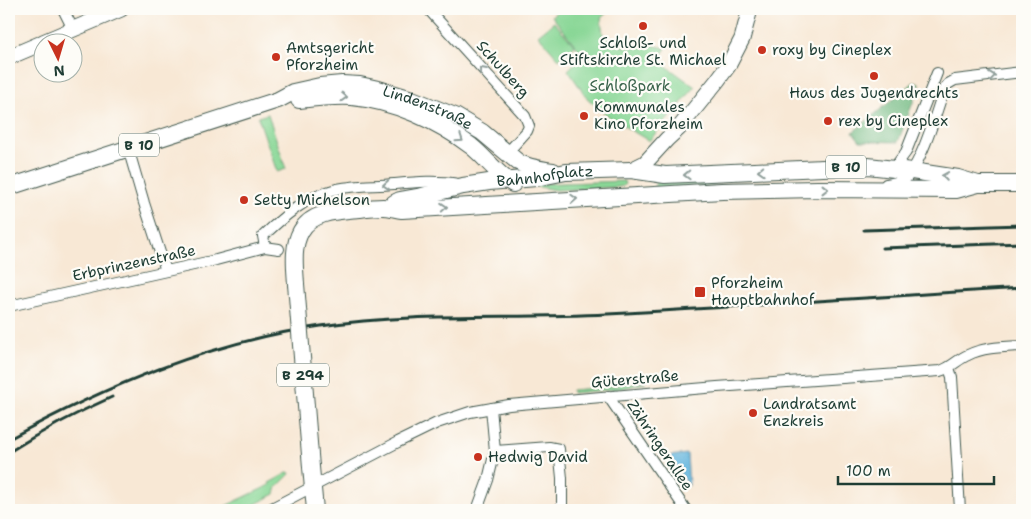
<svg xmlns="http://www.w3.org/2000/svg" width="1031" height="519" viewBox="0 0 1031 519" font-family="'Shantell Sans',sans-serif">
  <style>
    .green { fill: #89d796; stroke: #548a65 }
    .forest { fill: #6eb87f; stroke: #467a5a }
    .water { fill: #61b4dd; stroke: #407888 }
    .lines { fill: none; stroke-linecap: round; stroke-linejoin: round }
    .minor-casing { stroke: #40574c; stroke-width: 12 }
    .secondary-casing { stroke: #40574c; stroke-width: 17 }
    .primary-casing { stroke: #40574c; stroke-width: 18 }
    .minor { stroke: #fff; stroke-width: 10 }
    .secondary { stroke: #fff; stroke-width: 15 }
    .primary { stroke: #fff; stroke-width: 16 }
    .rail { stroke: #1f3d34; stroke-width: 3 }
    .primary-bridge-casing { stroke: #40574c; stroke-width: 18; stroke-linecap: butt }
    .primary-bridge { stroke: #fff; stroke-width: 16 }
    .oneway { stroke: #8f9e9a }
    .poi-dot { fill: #c8321e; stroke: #fdfcf7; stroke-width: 2 }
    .labels { text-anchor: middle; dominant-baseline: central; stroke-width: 4.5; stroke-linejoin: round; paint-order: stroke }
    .shield { fill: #fdfcf7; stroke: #62766e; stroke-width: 1 }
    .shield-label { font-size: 14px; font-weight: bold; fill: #1f3d34 }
    .poi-label { font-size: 15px; fill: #1f3d34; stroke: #fdfcf7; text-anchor: start }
    .street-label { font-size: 15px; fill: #1f3d34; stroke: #fdfcf7 }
    .park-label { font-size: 15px; fill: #3a644c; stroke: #fdfcf7 }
  </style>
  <rect width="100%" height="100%" fill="#fdfcf7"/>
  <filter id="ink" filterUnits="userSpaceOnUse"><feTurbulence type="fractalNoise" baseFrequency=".02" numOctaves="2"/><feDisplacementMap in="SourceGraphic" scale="10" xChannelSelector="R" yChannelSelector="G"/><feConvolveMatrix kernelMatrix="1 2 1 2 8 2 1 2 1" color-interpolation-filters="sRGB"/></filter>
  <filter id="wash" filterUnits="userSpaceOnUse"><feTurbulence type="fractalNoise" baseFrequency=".0096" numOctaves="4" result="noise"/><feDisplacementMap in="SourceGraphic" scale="20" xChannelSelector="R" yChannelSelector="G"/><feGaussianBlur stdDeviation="1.12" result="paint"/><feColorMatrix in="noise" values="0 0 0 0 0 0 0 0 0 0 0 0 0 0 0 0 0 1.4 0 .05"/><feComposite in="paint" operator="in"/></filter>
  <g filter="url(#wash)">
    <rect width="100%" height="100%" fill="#f8e8d5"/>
    <path class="green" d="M 560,9 L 609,9 L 610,10 L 601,18 L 603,35 L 616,44 L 630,48 L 651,45 L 666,48 L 658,60 L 695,87 L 649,141 L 612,119 L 587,98 L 568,70 L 583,55 L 552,16 Z
      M 554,22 L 575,46 L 559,59 L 538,35 Z
      M 268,114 L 286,169 L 277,172 L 258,117 Z
      M 713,179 L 714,186 L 654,188 L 657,181 Z
      M 624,181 L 625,184 L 623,186 L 618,187 L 556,190 L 534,186 L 534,184 Z
      M 645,382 L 645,383 L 618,389 L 572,393 L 572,390 L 618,386 L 618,384 Z
      M 289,472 L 290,474 L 277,487 L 275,494 L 244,510 L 217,510 L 270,485 L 269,483 Z"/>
    <path class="forest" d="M 914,82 L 920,84 L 898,142 L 860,141 L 853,132 Z"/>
    <path class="water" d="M 687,454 L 689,486 L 668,456 Z"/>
  </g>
  <g filter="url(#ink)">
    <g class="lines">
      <defs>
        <path id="minor" d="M 63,9 L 73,29
          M 428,9 L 525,116 L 529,126 L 527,131 L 507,153
          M 128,148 L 144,203 L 166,271
          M 891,169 L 897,164 L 906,152 L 937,73
          M 886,184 C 892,183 900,182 905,179 C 921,166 937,110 944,89 L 948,84 L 955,80 L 1022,72
          M 265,247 L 263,236 C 283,217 306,197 333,190 C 352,185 374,186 394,184 C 416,182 437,180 458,184
          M 9,306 L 216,260 L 265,247 L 279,249
          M 949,368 L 952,377 L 960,510
          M 608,396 L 686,510
          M 495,451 L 549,447 L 559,449 L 562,478 L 562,510
          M 268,510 L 398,442 L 437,423 L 470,412 L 509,405 L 717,387 L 940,371 C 951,368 958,359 968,355 C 983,347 1005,347 1022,346
          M 477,510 L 488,480 L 495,451 L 491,408"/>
        <path id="secondary" d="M 43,42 L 121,9
          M 9,57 L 42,43
          M 631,170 L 645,163 L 667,139 L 679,128 L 717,81 L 728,66 L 742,39 L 750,9"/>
        <g id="primary">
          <path d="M 299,100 C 316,98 334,96 352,97 C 394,101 438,121 471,146 C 486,158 497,174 513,184"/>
          <path id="s1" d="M 9,187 L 278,100 L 293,92 L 320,86 L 342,84 L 360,85 L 378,89 L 412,99 L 455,116 L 482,132 L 518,162 C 529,168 541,169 553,171"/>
          <path id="s2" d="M 394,203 L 400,200 L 422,196 L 463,186 L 489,182 L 536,178 L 566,172 L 631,170 L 665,175 L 868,166 L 912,171 L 958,178 L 978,184"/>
          <path d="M 296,284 C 295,267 292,247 301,231 C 312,211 340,211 360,209 C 367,208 375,207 383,207 C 389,207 395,209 402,210 L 722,191 L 818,189 L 956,190 L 978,184 L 1022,184"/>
          <path d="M 311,467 L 315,510"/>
        </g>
      </defs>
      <use href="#minor" class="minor-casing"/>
      <use href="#secondary" class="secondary-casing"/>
      <use href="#primary" class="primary-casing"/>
      <use href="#minor" class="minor"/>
      <use href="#secondary" class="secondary"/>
      <use href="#primary" class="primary"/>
      <path class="rail" d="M 864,230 L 1022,225
        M 882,248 L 1022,243
        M 9,439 C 106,386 210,342 321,326 C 415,312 511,319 607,314 C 745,307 884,296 1022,288
        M 9,452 C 42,431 76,413 112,397"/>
      <defs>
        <path id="primary-bridge" d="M 296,284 L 311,467"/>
      </defs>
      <use href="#primary-bridge" class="primary-bridge-casing"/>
      <use href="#primary-bridge" class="primary-bridge"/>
    </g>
    <defs><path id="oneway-chevron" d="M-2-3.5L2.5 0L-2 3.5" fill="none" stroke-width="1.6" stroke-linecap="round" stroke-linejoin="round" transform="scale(1.25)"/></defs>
    <g class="oneway">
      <use href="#oneway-chevron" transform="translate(482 70) rotate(-132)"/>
      <use href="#oneway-chevron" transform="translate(992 76) rotate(-7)"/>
      <use href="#oneway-chevron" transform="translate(344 97) rotate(2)"/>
      <use href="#oneway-chevron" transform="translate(460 139) rotate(34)"/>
      <use href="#oneway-chevron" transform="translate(761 171) rotate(177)"/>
      <use href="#oneway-chevron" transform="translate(687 175) rotate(178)"/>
      <use href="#oneway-chevron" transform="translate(945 176) rotate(-171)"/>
      <use href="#oneway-chevron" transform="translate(386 185) rotate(175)"/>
      <use href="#oneway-chevron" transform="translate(825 189)"/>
      <use href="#oneway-chevron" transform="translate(574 199) rotate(-3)"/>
      <use href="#oneway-chevron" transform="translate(444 207) rotate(-4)"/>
    </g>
  </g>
  <g class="poi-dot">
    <circle cx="643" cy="26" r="5"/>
    <circle cx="762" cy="50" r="5"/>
    <circle cx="276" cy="57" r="5"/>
    <circle cx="874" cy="76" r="5"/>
    <circle cx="584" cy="116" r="5"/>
    <circle cx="828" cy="121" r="5"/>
    <circle cx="244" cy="200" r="5"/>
    <rect x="694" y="286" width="12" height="12" rx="2.5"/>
    <circle cx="753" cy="413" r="5"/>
    <circle cx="478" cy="457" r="5"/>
  </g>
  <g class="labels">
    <g class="shield">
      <rect x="119" y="133.5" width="40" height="23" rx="4"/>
      <rect x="826" y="155.5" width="40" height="23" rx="4"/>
      <rect x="277" y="363.5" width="52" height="23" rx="4"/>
    </g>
    <g class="shield-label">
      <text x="139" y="145">B 10</text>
      <text x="846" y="167">B 10</text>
      <text x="303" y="375">B 294</text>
    </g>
    <g class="poi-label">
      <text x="643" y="43" text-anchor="middle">Schloß- und<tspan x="643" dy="17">Stiftskirche St. Michael</tspan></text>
      <text x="286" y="48">Amtsgericht<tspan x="286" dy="17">Pforzheim</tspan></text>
      <text x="772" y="50">roxy by Cineplex</text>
      <text x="874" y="93" text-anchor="middle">Haus des Jugendrechts</text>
      <text x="594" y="107">Kommunales<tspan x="594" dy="17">Kino Pforzheim</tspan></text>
      <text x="838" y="121">rex by Cineplex</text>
      <text x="254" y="200">Setty Michelson</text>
      <text x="711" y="283">Pforzheim<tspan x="711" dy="17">Hauptbahnhof</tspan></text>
      <text x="763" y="404">Landratsamt<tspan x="763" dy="17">Enzkreis</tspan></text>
      <text x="488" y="457">Hedwig David</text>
    </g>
    <g class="street-label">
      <text transform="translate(503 69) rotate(48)">Schulberg</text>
      <text stroke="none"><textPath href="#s1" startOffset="439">Lindenstraße</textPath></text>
      <text stroke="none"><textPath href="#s2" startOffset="154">Bahnhofplatz</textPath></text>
      <text transform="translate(134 263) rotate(-12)">Erbprinzenstraße</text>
      <text transform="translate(635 379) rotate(-5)">Güterstraße</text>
      <text transform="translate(660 445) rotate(56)">Zähringerallee</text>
    </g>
    <g class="park-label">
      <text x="630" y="86">Schloßpark</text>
    </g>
  </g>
  <rect width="1031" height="519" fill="none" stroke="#fdfcf7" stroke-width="30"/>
  <g transform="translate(58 58) rotate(175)"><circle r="24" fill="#fdfcf7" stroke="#a4b0a9"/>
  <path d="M0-4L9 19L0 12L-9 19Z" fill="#c8321e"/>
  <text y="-8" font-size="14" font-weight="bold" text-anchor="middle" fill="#1f3d34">N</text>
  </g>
  <path d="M838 476v8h156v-8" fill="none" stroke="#1f3d34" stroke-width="2.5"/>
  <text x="846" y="476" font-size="15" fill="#1f3d34" stroke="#fdfcf7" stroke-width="4" paint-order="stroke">100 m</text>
</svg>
